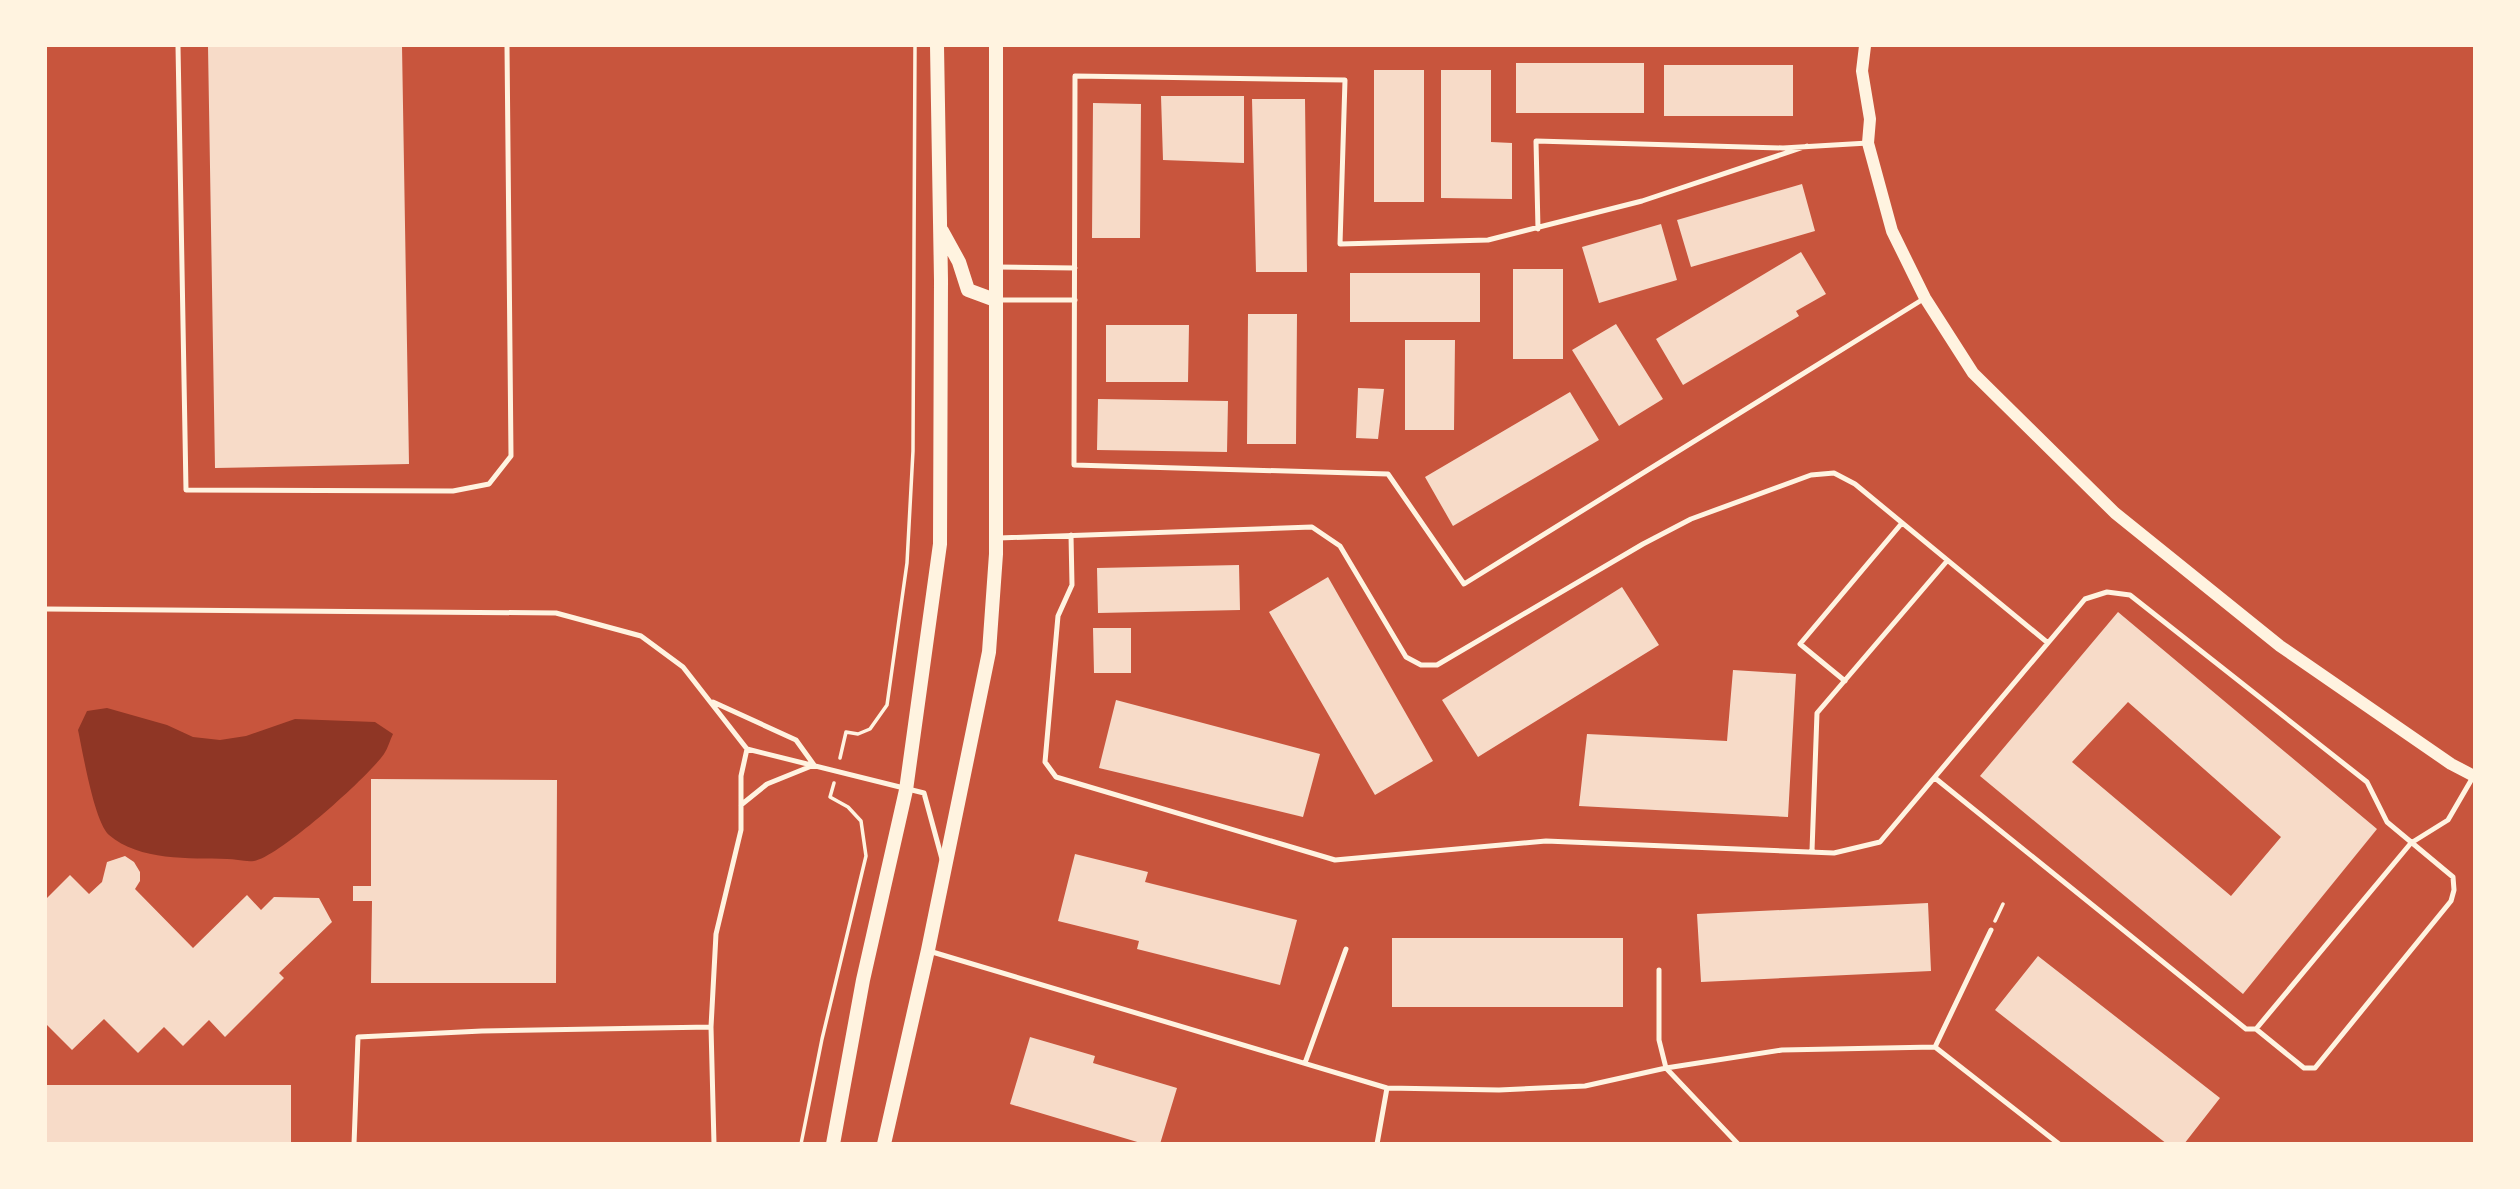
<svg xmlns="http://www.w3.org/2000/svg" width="2520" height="1189" viewBox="0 0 2520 1189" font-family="'Golos Text',sans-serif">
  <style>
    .water { fill: #8f3625 }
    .building { fill: #f7dbc8; fill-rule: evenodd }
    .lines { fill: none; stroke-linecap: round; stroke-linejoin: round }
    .path { stroke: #fff3e0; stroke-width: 3.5 }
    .service { stroke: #fff3e0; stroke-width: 5 }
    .tertiary { stroke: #fff3e0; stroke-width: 12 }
    .secondary { stroke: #fff3e0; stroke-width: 14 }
  </style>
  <rect width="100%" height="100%" fill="#c8553d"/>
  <path class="water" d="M 107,708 L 167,725 L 193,737 L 220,740 L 246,736 L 295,719 L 375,722 L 393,734 C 390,740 388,748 384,754 C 369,776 279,857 254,861 C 245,862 235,859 227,859 C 190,858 139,861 109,835 C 94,821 83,753 78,730 L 87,711 Z"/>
  <path class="building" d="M 208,46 L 402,46 L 409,464 L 215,468 Z
    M 1516,63 L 1644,63 L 1644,113 L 1516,113 Z
    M 1664,65 L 1793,65 L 1793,116 L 1664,116 Z
    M 1374,70 L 1424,70 L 1424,202 L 1374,202 Z
    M 1441,70 L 1491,70 L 1491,142 L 1512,143 L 1512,199 L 1441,198 Z
    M 1161,96 L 1244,96 L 1244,163 L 1163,160 Z
    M 1252,99 L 1305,99 L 1307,272 L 1256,272 Z
    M 1093,103 L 1141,104 L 1140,238 L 1092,238 Z
    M 1802,184 L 1815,231 L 1691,267 L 1677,220 Z
    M 1661,224 L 1677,280 L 1599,303 L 1582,247 Z
    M 1801,252 L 1826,294 L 1796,311 L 1799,316 L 1683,385 L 1656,339 Z
    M 1513,269 L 1563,269 L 1563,359 L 1513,359 Z
    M 1350,273 L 1480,273 L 1480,322 L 1350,322 Z
    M 1248,314 L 1297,314 L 1296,444 L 1247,444 Z
    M 1616,324 L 1663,399 L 1619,426 L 1572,350 Z
    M 1106,325 L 1189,325 L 1188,382 L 1106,382 Z
    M 1405,340 L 1455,340 L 1454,430 L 1405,430 Z
    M 1358,388 L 1384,389 L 1378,439 L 1356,438 Z
    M 1570,392 L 1599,440 L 1453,526 L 1425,477 Z
    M 1098,399 L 1228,401 L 1227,452 L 1097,450 Z
    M 1239,565 L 1240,610 L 1098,613 L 1097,568 Z
    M 1328,577 L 1433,761 L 1375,795 L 1269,612 Z
    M 1622,587 L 1659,645 L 1478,757 L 1442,700 Z
    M 2118,612 L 2377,829 L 2243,994 L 1980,776 ZM 2128,702 L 2281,837 L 2231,896 L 2072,762 Z
    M 1093,628 L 1131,628 L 1131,673 L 1094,673 Z
    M 1733,670 L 1796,674 L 1788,817 L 1579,806 L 1587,734 L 1727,741 Z
    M 1116,700 L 1320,754 L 1303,817 L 1099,768 Z
    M 371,779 L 557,780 L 556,983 L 371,983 L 372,901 L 353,901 L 353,886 L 371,886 Z
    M 1075,854 L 1148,872 L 1145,882 L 1297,920 L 1280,985 L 1137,949 L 1139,941 L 1058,921 Z
    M 125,856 L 134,862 L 140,872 L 140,881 L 135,889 L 193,948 L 247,895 L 261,910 L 274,897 L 319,898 L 332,922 L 279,973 L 284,978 L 225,1037 L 209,1020 L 183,1046 L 164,1027 L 138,1053 L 104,1019 L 72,1050 L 46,1024 L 46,899 L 70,875 L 89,894 L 102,882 L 107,862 Z
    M 1928,903 L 1931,971 L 1701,982 L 1697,914 Z
    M 1392,938 L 1623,938 L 1623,1007 L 1392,1007 Z
    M 2038,956 L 2220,1098 L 2184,1144 L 2167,1144 L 1995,1010 Z
    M 1030,1037 L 1095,1056 L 1093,1063 L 1177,1088 L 1160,1144 L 1144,1144 L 1010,1104 Z
    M 46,1085 L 291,1085 L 291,1144 L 46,1144 Z"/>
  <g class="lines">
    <path class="path" d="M 840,758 L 846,732 L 858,734 L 870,729 L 887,705 L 907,563 L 913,451 L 915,46
      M 1995,921 L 2003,904
      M 801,1144 L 822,1039 L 866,856 L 861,821 L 848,807 L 830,797 L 834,783"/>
    <path class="service" d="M 178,46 L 186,490 L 453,491 L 489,484 L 511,456 L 507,46
      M 1807,146 L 1642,201 L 1488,240 L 1340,244 L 1345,80 L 1075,76 L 1074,465 L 1388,474 L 1464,584 L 1925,298
      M 1538,229 L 1536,141 L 1783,148 L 1868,143
      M 997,267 L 1075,268
      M 998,300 L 1075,300
      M 1071,535 L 1072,585 L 1058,616 L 1045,762 L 1056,777 L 1335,860 L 1546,841 L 1834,853 L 1880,842 L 2085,599 L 2107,592 L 2130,595 L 2367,782 L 2387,822 L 2453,877 L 2454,890 L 2451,901 L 2315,1068 L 2304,1068 L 2256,1029
      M 999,538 L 1312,527 L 1340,546 L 1406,657 L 1421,665 L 1437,665 L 1643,544 L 1691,519 L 1811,475 L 1834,473 L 1855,484 L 2048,643
      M 46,609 L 556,613 L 641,636 L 683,667 L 747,749 L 924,793 L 942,859
      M 1845,681 L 1800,644 L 1902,523
      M 713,702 L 796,740 L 814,765 L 767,784 L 741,805
      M 1935,778 L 2246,1029 L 2256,1029 L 2411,843 L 2448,820 L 2473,777
      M 1812,851 L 1817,713 L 1947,561
      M 929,951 L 1387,1088 L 1499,1090 L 1585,1086 L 1666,1068 L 1782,1050 L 1935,1047 L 2059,1144
      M 1659,970 L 1659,1040 L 1666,1068 L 1738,1144
      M 711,1027 L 714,1144
      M 1935,1047 L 1991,930
      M 1305,1063 L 1346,949
      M 354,1144 L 358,1037 L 482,1031 L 711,1027 L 716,934 L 741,830 L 741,776 L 747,749
      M 1377,1144 L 1387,1088"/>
    <path class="tertiary" d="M 1865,46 L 1862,71 L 1870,119 L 1868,143 L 1892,231 L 1925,298 L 1973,373 L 2115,513 L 2280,646 L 2451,764 L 2474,776"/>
    <path class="secondary" d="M 942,231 L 959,262 L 968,290 L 995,300
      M 833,1144 L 863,980 L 906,790 L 940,544 L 941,280 L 937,46
      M 884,1144 L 928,950 L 989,652 L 996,554 L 996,46"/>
  </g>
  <rect width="2520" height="1189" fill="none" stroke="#fff3e0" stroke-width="94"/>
</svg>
